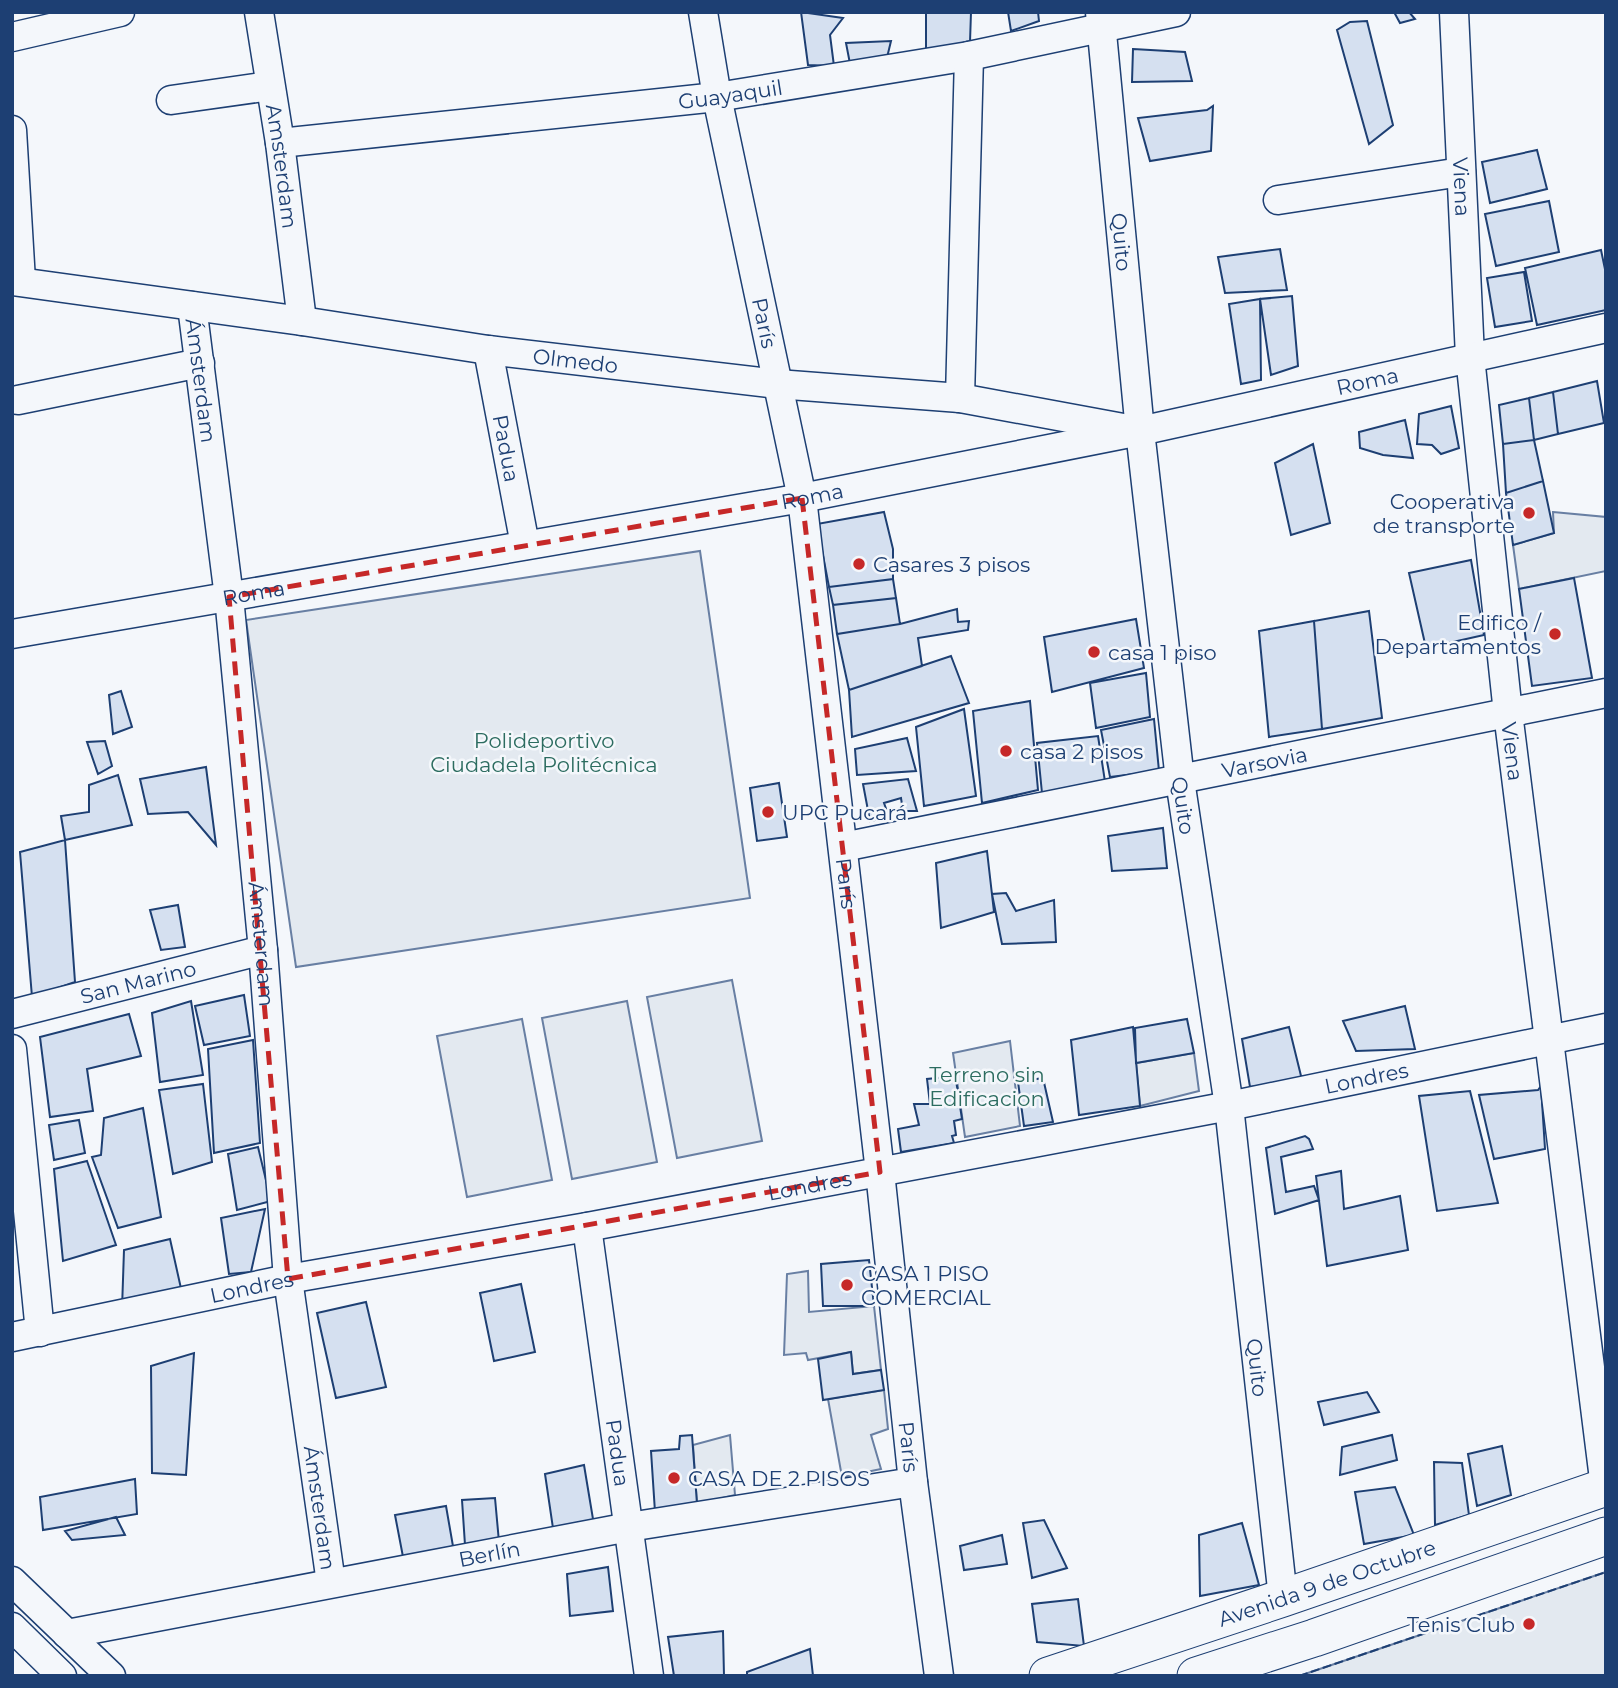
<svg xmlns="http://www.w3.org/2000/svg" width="1618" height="1688" viewBox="0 0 1618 1688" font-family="Montserrat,sans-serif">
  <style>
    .green { fill: #e3e9f0; stroke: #687fa3; stroke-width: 2 }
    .building { fill: #d5e0f0; stroke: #1d3f73; stroke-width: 2 }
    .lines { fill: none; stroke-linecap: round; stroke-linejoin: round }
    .minor-casing { stroke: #1d3f73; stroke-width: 31 }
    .major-casing { stroke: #1d3f73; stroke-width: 39 }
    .minor { stroke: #f4f7fb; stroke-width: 28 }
    .major { stroke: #f4f7fb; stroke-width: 37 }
    .fence { stroke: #1d3f73; stroke-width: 2; stroke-dasharray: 9 3.5; stroke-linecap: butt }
    .marked { fill: none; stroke: #c62828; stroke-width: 5; stroke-dasharray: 14 9; stroke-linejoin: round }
    .poi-dot { fill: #c62828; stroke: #f4f7fb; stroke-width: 2.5 }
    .labels { text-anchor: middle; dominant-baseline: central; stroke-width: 5; stroke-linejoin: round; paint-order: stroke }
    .street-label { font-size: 21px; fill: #1d3f73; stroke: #f4f7fb }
    .poi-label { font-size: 21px; fill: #1d3f73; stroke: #f4f7fb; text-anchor: start }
    .park-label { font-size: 21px; fill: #2c6c60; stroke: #f4f7fb }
  </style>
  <rect width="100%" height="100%" fill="#f4f7fb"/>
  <path class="green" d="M 1553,512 L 1606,517 L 1606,571 L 1519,589 L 1513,545 L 1554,533 Z
    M 700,551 L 750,898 L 296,967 L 246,620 Z
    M 732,980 L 762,1141 L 677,1158 L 647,997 Z
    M 627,1001 L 657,1162 L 572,1179 L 542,1018 Z
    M 522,1019 L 552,1180 L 467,1197 L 437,1036 Z
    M 1010,1041 L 1020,1126 L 965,1137 L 953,1053 Z
    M 1194,1053 L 1199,1091 L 1140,1106 L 1136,1063 Z
    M 808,1271 L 809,1312 L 874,1306 L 881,1370 L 853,1374 L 851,1352 L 808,1360 L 806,1353 L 784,1355 L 787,1274 Z
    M 884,1390 L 888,1429 L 871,1435 L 881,1469 L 842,1477 L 828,1399 Z
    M 730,1435 L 735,1495 L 697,1504 L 693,1445 Z
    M 1606,1572 L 1606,1676 L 1299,1676 Z"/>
  <path class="building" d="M 801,12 L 843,18 L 830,35 L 834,66 L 808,65 Z
    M 926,12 L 971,12 L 970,42 L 926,50 Z
    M 1008,12 L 1038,12 L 1039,21 L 1011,31 Z
    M 1394,12 L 1409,12 L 1415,19 L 1400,23 Z
    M 1367,21 L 1393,125 L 1369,144 L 1337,30 L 1350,22 Z
    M 891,41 L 884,70 L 851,69 L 846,43 Z
    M 1133,49 L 1185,52 L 1192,81 L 1132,82 Z
    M 1213,106 L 1211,151 L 1150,161 L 1138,118 L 1207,110 Z
    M 1537,150 L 1547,189 L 1490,203 L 1482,162 Z
    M 1549,201 L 1559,252 L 1496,266 L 1485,214 Z
    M 1280,249 L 1287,290 L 1225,293 L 1218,257 Z
    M 1601,250 L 1606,274 L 1606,310 L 1537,325 L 1525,268 Z
    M 1524,272 L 1532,321 L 1495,327 L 1487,278 Z
    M 1292,296 L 1298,366 L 1271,375 L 1260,299 Z
    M 1260,299 L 1261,380 L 1241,384 L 1229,304 Z
    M 1597,381 L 1604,423 L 1558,434 L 1553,392 Z
    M 1553,392 L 1558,434 L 1534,440 L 1529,398 Z
    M 1529,398 L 1534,440 L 1503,444 L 1499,405 Z
    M 1451,406 L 1459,448 L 1441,454 L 1432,445 L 1417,444 L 1419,414 Z
    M 1405,420 L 1413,458 L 1383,455 L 1360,448 L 1359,432 Z
    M 1534,440 L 1543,481 L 1506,493 L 1503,444 Z
    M 1313,444 L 1330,523 L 1291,535 L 1275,463 Z
    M 1543,481 L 1554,533 L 1513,545 L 1506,493 Z
    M 884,512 L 893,549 L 893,579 L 829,587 L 817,524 Z
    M 1471,560 L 1484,635 L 1426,648 L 1409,573 Z
    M 1574,578 L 1592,678 L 1532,686 L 1519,589 Z
    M 893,579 L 896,598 L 833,605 L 829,587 Z
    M 896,598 L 900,624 L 837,634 L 833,605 Z
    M 957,609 L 958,622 L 969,621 L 968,630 L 918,638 L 922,666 L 849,690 L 837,634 L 900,624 Z
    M 1369,611 L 1382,718 L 1322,729 L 1314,621 Z
    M 1136,619 L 1144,668 L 1052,692 L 1044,637 Z
    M 1314,621 L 1322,729 L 1269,737 L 1259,631 Z
    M 951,656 L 969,703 L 852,737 L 849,690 Z
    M 1146,673 L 1150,717 L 1096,728 L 1090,683 Z
    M 121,691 L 132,727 L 113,734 L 109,695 Z
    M 1030,701 L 1038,790 L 982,803 L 973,711 Z
    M 964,709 L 976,796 L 924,806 L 916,727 Z
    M 1154,719 L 1159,771 L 1110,777 L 1101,730 Z
    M 1098,736 L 1106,788 L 1042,793 L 1037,743 Z
    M 907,738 L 916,771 L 857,775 L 855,749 Z
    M 105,741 L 112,766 L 98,774 L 87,742 Z
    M 206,767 L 216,845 L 188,812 L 148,814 L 140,779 Z
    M 118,775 L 132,825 L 65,840 L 61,816 L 89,812 L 89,785 Z
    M 908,779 L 917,811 L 903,811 L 901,798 L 884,803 L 889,817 L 870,821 L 863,784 Z
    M 779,783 L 787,837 L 757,841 L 750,788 Z
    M 1163,828 L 1167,868 L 1112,871 L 1108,836 Z
    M 65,840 L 75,982 L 32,997 L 20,852 Z
    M 987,851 L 994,912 L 941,928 L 936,863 Z
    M 1006,893 L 1016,911 L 1054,900 L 1056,942 L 1002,944 L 992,894 Z
    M 178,905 L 185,947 L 161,950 L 150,910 Z
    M 244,995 L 250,1036 L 204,1045 L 195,1006 Z
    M 191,1001 L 203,1075 L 160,1082 L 152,1013 Z
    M 1405,1006 L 1415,1049 L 1356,1051 L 1343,1021 Z
    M 129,1014 L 141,1056 L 87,1069 L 93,1111 L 50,1117 L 40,1037 Z
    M 1187,1019 L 1194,1053 L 1136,1063 L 1135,1028 Z
    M 1133,1027 L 1140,1106 L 1079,1115 L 1071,1040 Z
    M 1289,1027 L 1302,1080 L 1250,1087 L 1242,1039 Z
    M 253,1040 L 260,1143 L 214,1153 L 208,1049 Z
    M 947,1077 L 948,1082 L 956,1080 L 962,1119 L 954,1121 L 956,1135 L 952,1136 L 954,1143 L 901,1152 L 898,1129 L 919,1125 L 914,1104 L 930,1104 L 927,1079 Z
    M 1043,1078 L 1053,1122 L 1024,1126 L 1018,1082 Z
    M 203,1084 L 212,1162 L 173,1174 L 159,1090 Z
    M 1541,1086 L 1545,1149 L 1494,1159 L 1479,1095 L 1538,1090 Z
    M 1470,1091 L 1498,1203 L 1437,1211 L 1419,1096 Z
    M 143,1108 L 161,1217 L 118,1228 L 92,1157 L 101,1155 L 104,1118 Z
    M 79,1120 L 85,1153 L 54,1160 L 49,1125 Z
    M 1305,1136 L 1309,1139 L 1313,1149 L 1281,1157 L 1286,1192 L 1314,1186 L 1319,1200 L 1275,1214 L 1266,1148 Z
    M 258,1147 L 271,1201 L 237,1210 L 228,1154 Z
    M 87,1161 L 116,1245 L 63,1261 L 54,1169 Z
    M 1341,1171 L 1344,1209 L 1400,1196 L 1408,1250 L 1327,1266 L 1316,1176 Z
    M 265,1209 L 251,1272 L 229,1274 L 221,1218 Z
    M 170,1239 L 182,1293 L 122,1309 L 124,1250 Z
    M 869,1260 L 874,1306 L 823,1306 L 821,1264 Z
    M 521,1284 L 535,1352 L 494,1361 L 480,1293 Z
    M 366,1302 L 386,1387 L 336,1398 L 317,1313 Z
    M 851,1352 L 853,1374 L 881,1370 L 884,1390 L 823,1400 L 818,1359 Z
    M 194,1353 L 186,1475 L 152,1473 L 151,1366 Z
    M 1367,1392 L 1379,1412 L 1324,1425 L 1318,1402 Z
    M 692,1435 L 697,1504 L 655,1512 L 651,1451 L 679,1449 L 680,1436 Z
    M 1392,1435 L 1397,1460 L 1340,1475 L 1342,1447 Z
    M 1502,1446 L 1511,1495 L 1477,1506 L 1468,1454 Z
    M 1434,1462 L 1462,1463 L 1469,1515 L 1435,1525 Z
    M 584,1465 L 594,1525 L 554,1535 L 545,1474 Z
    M 135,1479 L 137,1514 L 43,1530 L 40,1497 Z
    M 1395,1487 L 1414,1535 L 1364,1544 L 1355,1492 Z
    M 495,1498 L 499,1542 L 465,1545 L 462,1500 Z
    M 446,1506 L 454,1552 L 404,1562 L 395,1515 Z
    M 116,1517 L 125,1535 L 72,1540 L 65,1531 Z
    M 1044,1520 L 1067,1568 L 1032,1578 L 1023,1523 Z
    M 1242,1523 L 1259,1585 L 1200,1596 L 1199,1535 Z
    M 1002,1535 L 1007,1564 L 964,1570 L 960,1546 Z
    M 608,1567 L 613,1611 L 570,1616 L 567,1574 Z
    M 1078,1599 L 1084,1646 L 1037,1642 L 1032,1604 Z
    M 723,1631 L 724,1676 L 674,1676 L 668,1637 Z
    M 810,1649 L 813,1676 L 747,1676 L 747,1672 Z"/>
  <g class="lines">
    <defs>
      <g id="minor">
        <path id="s1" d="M 259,12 L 280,143 L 302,321"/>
        <path id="s2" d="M 703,12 L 717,97 L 802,498 L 880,1172 L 913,1482 L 939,1676"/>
        <path id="s3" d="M 1100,12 L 1140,431 L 1180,780 L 1229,1106 L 1283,1598"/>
        <path id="s4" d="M 1454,12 L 1470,357 L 1508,713 L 1605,1487"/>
        <path d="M 12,37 L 120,12"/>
        <path d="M 171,100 L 270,86"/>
        <path d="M 12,130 L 21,281"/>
        <path id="s5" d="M 280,143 L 717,97 L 969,56 L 1176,12"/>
        <path d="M 1278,200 L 1461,172"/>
        <path id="s6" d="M 12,281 L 302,321 L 488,350 L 777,384 L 960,398 L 1123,428"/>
        <path id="s7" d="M 192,306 L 229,597 L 263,950 L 288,1279 L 331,1583"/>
        <path id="s8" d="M 488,350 L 525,545"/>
        <path d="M 960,398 L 969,56"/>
        <path d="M 18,400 L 200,363"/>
        <path id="s9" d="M 12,634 L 802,498 L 1140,431 L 1606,328"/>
        <path id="s10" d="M 843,847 L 1606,693"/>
        <path id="s11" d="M 12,1014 L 263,950"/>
        <path d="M 12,1049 L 40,1332"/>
        <path id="s12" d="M 587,1227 L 649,1676"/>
        <path id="s13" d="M 12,1337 L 288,1279 L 587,1227 L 1229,1106 L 1606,1028"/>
        <path d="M 12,1581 L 111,1676"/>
        <path d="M 12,1627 L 62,1676"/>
        <path id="s14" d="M 67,1634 L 629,1527 L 913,1482"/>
      </g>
      <g id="major">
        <path id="s15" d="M 1048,1676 L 1283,1598 L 1606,1487"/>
        <path d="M 1196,1676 L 1314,1638 L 1606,1536"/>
      </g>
    </defs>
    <use href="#minor" class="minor-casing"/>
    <use href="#major" class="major-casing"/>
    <use href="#minor" class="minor"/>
    <use href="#major" class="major"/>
    <path class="fence" d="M 1299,1676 L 1606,1572"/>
  </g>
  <path class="marked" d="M 802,498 L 880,1172 L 288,1279 L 229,597 Z"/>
  <g class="poi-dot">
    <circle cx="1529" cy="513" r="7"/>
    <circle cx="859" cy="564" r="7"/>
    <circle cx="1555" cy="634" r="7"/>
    <circle cx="1094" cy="652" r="7"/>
    <circle cx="1006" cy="751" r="7"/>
    <circle cx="768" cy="812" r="7"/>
    <circle cx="847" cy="1285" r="7"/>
    <circle cx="674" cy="1478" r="7"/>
    <circle cx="1529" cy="1624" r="7"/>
  </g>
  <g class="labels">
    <g class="street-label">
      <text stroke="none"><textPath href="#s5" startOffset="453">Guayaquil</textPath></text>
      <text stroke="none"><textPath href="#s1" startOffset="156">Amsterdam</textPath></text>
      <text stroke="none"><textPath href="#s4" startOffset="175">Viena</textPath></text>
      <text stroke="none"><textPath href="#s3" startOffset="231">Quito</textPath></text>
      <text stroke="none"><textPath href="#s2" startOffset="317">París</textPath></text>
      <text stroke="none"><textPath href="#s6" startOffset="569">Olmedo</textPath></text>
      <text stroke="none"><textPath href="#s9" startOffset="1379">Roma</textPath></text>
      <text stroke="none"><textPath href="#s7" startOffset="75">Ámsterdam</textPath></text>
      <text stroke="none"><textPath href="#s8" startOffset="100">Padua</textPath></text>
      <text stroke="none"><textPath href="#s9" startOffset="812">Roma</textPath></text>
      <text stroke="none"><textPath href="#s9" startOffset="245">Roma</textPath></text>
      <text stroke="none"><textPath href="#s4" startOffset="742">Viena</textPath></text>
      <text stroke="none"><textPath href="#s10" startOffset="430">Varsovia</textPath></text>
      <text stroke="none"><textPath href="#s3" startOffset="798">Quito</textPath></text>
      <text stroke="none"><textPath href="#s2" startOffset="884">París</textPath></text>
      <text stroke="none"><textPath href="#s7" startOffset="642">Ámsterdam</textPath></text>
      <text stroke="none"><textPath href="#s11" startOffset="130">San Marino</textPath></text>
      <text stroke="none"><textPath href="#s13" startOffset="1379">Londres</textPath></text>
      <text stroke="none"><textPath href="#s13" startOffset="812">Londres</textPath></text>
      <text stroke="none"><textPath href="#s13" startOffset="245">Londres</textPath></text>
      <text stroke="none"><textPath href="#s3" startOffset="1365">Quito</textPath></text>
      <text stroke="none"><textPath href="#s2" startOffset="1451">París</textPath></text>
      <text stroke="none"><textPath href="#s12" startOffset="228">Padua</textPath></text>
      <text stroke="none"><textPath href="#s7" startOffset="1209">Ámsterdam</textPath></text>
      <text stroke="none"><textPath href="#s14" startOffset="430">Berlín</textPath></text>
      <text stroke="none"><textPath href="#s15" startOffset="294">Avenida 9 de Octubre</textPath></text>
    </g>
    <g class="poi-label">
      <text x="1515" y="501" text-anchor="end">Cooperativa<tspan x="1515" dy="24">de transporte</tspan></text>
      <text x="873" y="564">Casares 3 pisos</text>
      <text x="1541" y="622" text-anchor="end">Edifico /<tspan x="1541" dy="24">Departamentos</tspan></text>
      <text x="1108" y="652">casa 1 piso</text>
      <text x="1020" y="751">casa 2 pisos</text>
      <text x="782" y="812">UPC Pucará</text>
      <text x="861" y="1273">CASA 1 PISO<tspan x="861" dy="24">COMERCIAL</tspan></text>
      <text x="688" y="1478">CASA DE 2 PISOS</text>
      <text x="1515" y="1624" text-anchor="end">Tenis Club</text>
    </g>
    <g class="park-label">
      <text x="544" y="740">Polideportivo<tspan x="544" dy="24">Ciudadela Politécnica</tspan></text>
      <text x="987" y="1074">Terreno sin<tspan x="987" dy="24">Edificacion</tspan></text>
    </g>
  </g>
  <rect width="1618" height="1688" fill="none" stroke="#1d3f73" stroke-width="28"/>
</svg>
